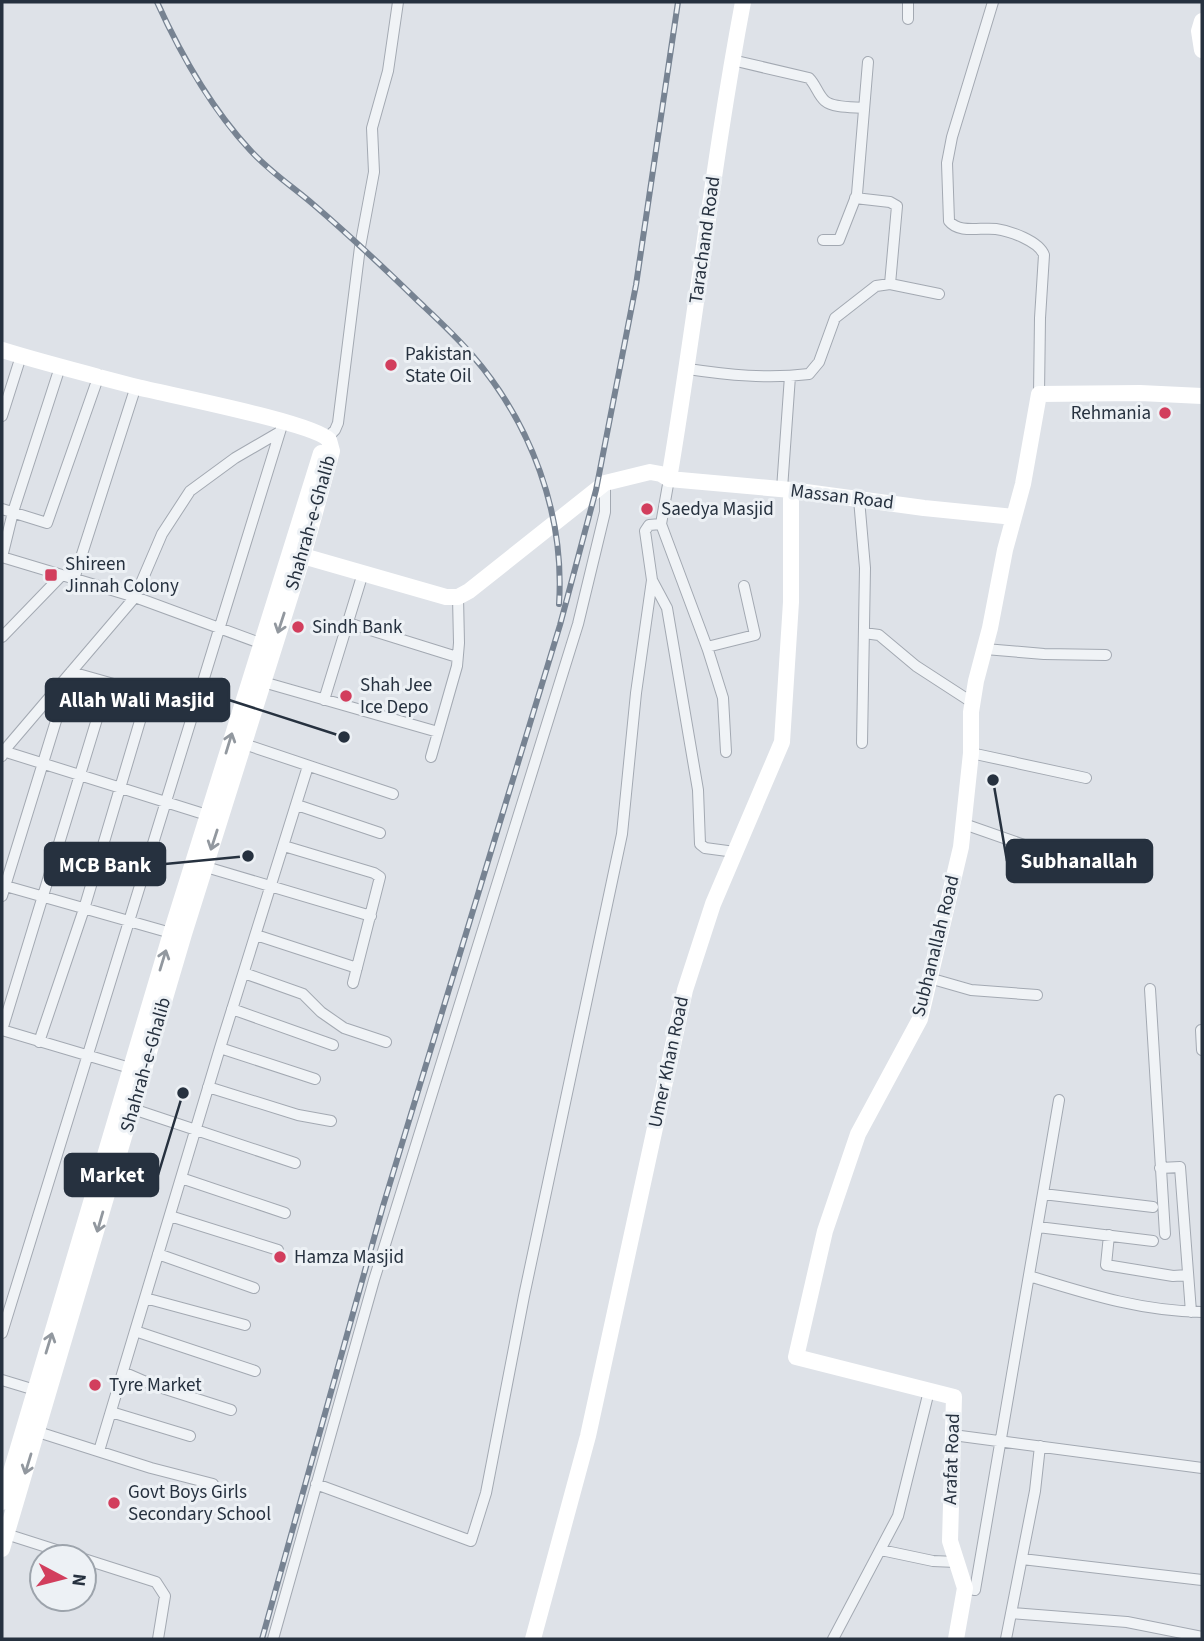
<svg xmlns="http://www.w3.org/2000/svg" width="1204" height="1641" viewBox="0 0 1204 1641" font-family="'Source Sans 3',sans-serif">
  <style>
    .lines { fill: none; stroke-linecap: round; stroke-linejoin: round }
    .street-casing { stroke: #a3a9b2; stroke-width: 12 }
    .street { stroke: #f0f3f6; stroke-width: 10 }
    .secondary { stroke: #fff; stroke-width: 16 }
    .rail-casing { stroke: #778392; stroke-width: 6 }
    .rail { stroke: #edf1f5; stroke-width: 3.5; stroke-dasharray: 10; stroke-linecap: butt }
    .oneway { stroke: #92989f }
    .poi-dot { fill: #d23e5d; stroke: #edf1f5; stroke-width: 2.5 }
    .labels { text-anchor: middle; dominant-baseline: central; stroke-width: 6; stroke-linejoin: round; paint-order: stroke }
    .street-label { font-size: 19px; fill: #26313f; stroke: #edf1f5 }
    .poi-label { font-size: 19px; fill: #26313f; stroke: #edf1f5; text-anchor: start }
    .leader { fill: none; stroke: #26313f; stroke-width: 2.5 }
    .callout-dot { fill: #26313f; stroke: #edf1f5; stroke-width: 2.5 }
    .callout { fill: #26313f; stroke: #26313f; stroke-width: 2.5 }
    .callout-label { font-size: 21px; text-anchor: middle; font-weight: bold; fill: #fff }
  </style>
  <rect width="100%" height="100%" fill="#dee2e8"/>
  <g class="lines">
    <defs>
      <path id="street" d="M 908,2 L 908,19
        M 993,2 L 952,137 L 947,163 L 949,221 C 959,234 981,227 996,229 C 1010,231 1039,241 1044,255 L 1040,318 L 1039,394
        M 732,60 L 809,78 C 816,85 818,95 825,101 C 833,108 853,107 864,108
        M 855,198 L 890,202 L 897,206 L 890,284 L 939,294
        M 823,240 L 839,240 L 857,194 L 868,62
        M 688,369 C 728,375 768,379 809,374 L 819,362 L 835,318 L 876,286 L 890,284
        M 2,416 L 21,356
        M 328,437 L 335,430 L 338,423 L 360,247 L 374,172 L 372,128 L 388,71 L 398,2
        M 669,479 L 661,524 L 708,650 L 723,698 L 726,752
        M 782,489 L 790,376
        M 859,499 L 865,568 L 862,743
        M 2,509 L 47,523 L 99,375
        M 2,557 L 135,597 L 260,643
        M 2,557 L 13,512 L 60,367
        M 74,579 L 136,386
        M 652,580 L 667,608 L 698,790 L 700,844 L 705,848 L 735,852
        M 348,623 L 457,657
        M 864,633 L 879,635 L 916,666 L 973,703
        M 2,637 L 62,575
        M 707,647 L 755,635 L 744,586
        M 985,649 L 1044,654 L 1106,655
        M 263,682 L 438,732
        M 324,700 L 363,573
        M 244,744 L 393,794
        M 2,753 L 135,597 L 162,534 L 190,491 L 235,458 L 278,433
        M 971,753 L 1086,778
        M 2,756 L 3,751 L 207,815
        M 431,757 L 457,666 L 459,643 L 458,597
        M 297,805 L 380,833
        M 964,824 L 1044,852
        M 284,846 L 374,873 L 380,877 L 353,983
        M 206,867 L 371,916
        M 2,885 L 171,933
        M 2,896 L 71,672 L 195,707
        M 256,935 L 357,968
        M 244,973 L 303,994 L 321,1012 L 344,1028 L 386,1042
        M 929,978 L 971,990 L 1037,995
        M 1150,989 L 1165,1234
        M 232,1009 L 333,1045
        M 2,1030 L 108,683
        M 2,1030 L 130,1068
        M 1201,1030 L 1202,1050
        M 39,1042 L 84,909 L 148,694
        M 220,1048 L 315,1079
        M 208,1087 L 298,1115 L 331,1121
        M 133,1109 L 295,1163
        M 1160,1168 L 1180,1167 L 1191,1312
        M 181,1178 L 285,1213
        M 1043,1194 L 1153,1207
        M 170,1216 L 278,1250
        M 1038,1227 L 1153,1241
        M 1109,1235 L 1106,1265 L 1173,1276 L 1188,1275
        M 158,1254 L 254,1288
        M 1029,1276 C 1088,1294 1140,1311 1202,1312
        M 145,1298 L 245,1325
        M 135,1331 L 255,1371
        M 2,1333 L 283,422
        M 123,1372 L 153,1385 L 231,1410
        M 2,1380 L 35,1390
        M 111,1412 L 190,1436
        M 38,1432 L 151,1468 L 213,1484
        M 953,1435 L 1202,1468
        M 99,1451 L 220,1048 L 308,766
        M 316,1484 L 471,1541 L 486,1493 L 524,1296 L 622,834 L 636,693 L 652,580 L 645,531 L 649,525 L 661,524
        M 6,1534 L 78,1557
        M 881,1550 L 933,1561 L 956,1562
        M 84,1559 L 156,1582 L 165,1596 L 158,1639
        M 1022,1559 L 1202,1580
        M 965,1588 L 975,1590 L 1059,1100
        M 1011,1613 L 1127,1622 L 1202,1637
        M 273,1639 L 374,1280 L 578,624 L 605,512 L 605,483
        M 833,1639 L 898,1516 L 929,1391
        M 1006,1639 L 1035,1491 L 1040,1446"/>
    </defs>
    <use href="#street" class="street-casing"/>
    <use href="#street" class="street"/>
    <path class="secondary" d="M 1202,21 L 1199,31 L 1202,50
      M 2,350 C 47,364 92,375 137,387 C 169,395 315,423 329,440
      M 669,479 C 696,320 713,160 743,2
      M 303,556 L 446,597 L 458,597 L 469,591 L 605,483 L 650,472 L 661,474 L 669,479 L 791,490 L 924,508 L 1014,517
      M 2,1502 L 171,933 L 321,453
      M 2,1549 L 184,934 L 303,556 L 332,451 L 329,440
      M 533,1639 L 588,1436 L 685,990 L 713,904 L 782,742 L 791,602 L 791,490
      M 956,1639 L 965,1588 L 950,1541 L 954,1397 L 796,1357 L 825,1231 L 858,1134 L 920,1019 L 961,847 L 971,753 L 971,712 L 976,681 L 990,628 L 1005,550 L 1023,484 L 1039,394 L 1140,393 L 1202,396"/>
    <defs>
      <path id="rail" d="M 157,2 C 181,55 210,107 250,150 C 269,171 293,187 314,205 C 349,235 383,267 416,299 C 435,317 455,335 472,355 C 531,423 565,514 559,604
        M 262,1639 L 383,1206 L 560,625 L 596,490 L 636,285 L 678,2"/>
    </defs>
    <use href="#rail" class="rail-casing"/>
    <use href="#rail" class="rail"/>
  </g>
  <defs><path id="oneway-shaft" d="M-6 0H5M1.5-3L5.5 0L1.5 3" fill="none" stroke-width="1.6" stroke-linecap="round" stroke-linejoin="round" transform="scale(1.75)"/></defs>
  <g class="oneway">
    <use href="#oneway-shaft" transform="translate(281 623) rotate(108)"/>
    <use href="#oneway-shaft" transform="translate(229 743) rotate(-73)"/>
    <use href="#oneway-shaft" transform="translate(214 840) rotate(108)"/>
    <use href="#oneway-shaft" transform="translate(163 960) rotate(-73)"/>
    <use href="#oneway-shaft" transform="translate(100 1222) rotate(106)"/>
    <use href="#oneway-shaft" transform="translate(49 1343) rotate(-73)"/>
    <use href="#oneway-shaft" transform="translate(28 1464) rotate(107)"/>
  </g>
  <g class="poi-dot">
    <circle cx="391" cy="365" r="7"/>
    <circle cx="1165" cy="413" r="7"/>
    <circle cx="647" cy="509" r="7"/>
    <rect x="44" y="568" width="14" height="14" rx="3.5"/>
    <circle cx="298" cy="627" r="7"/>
    <circle cx="346" cy="696" r="7"/>
    <circle cx="280" cy="1257" r="7"/>
    <circle cx="95" cy="1385" r="7"/>
    <circle cx="114" cy="1503" r="7"/>
  </g>
  <g class="labels">
    <g class="street-label">
      <text transform="translate(705 240) rotate(-82)">Tarachand Road</text>
      <text transform="translate(842 497) rotate(7)">Massan Road</text>
      <text transform="translate(311 523) rotate(-74)">Shahrah-e-Ghalib</text>
      <text transform="translate(936 946) rotate(-76)">Subhanallah Road</text>
      <text transform="translate(669 1062) rotate(-78)">Umer Khan Road</text>
      <text transform="translate(146 1065) rotate(-74)">Shahrah-e-Ghalib</text>
      <text transform="translate(952 1459) rotate(-88)">Arafat Road</text>
    </g>
    <g class="poi-label">
      <text x="405" y="354">Pakistan<tspan x="405" dy="22">State Oil</tspan></text>
      <text x="1151" y="413" text-anchor="end">Rehmania</text>
      <text x="661" y="509">Saedya Masjid</text>
      <text x="65" y="564">Shireen<tspan x="65" dy="22">Jinnah Colony</tspan></text>
      <text x="312" y="627">Sindh Bank</text>
      <text x="360" y="685">Shah Jee<tspan x="360" dy="22">Ice Depo</tspan></text>
      <text x="294" y="1257">Hamza Masjid</text>
      <text x="109" y="1385">Tyre Market</text>
      <text x="128" y="1492">Govt Boys Girls<tspan x="128" dy="22">Secondary School</tspan></text>
    </g>
  </g>
  <path class="leader" d="M344 737L229 700M993 780L1007 861M248 856L165 864M183 1093L158 1175"/>
  <g class="callout-dot">
    <circle cx="344" cy="737" r="7"/>
    <circle cx="993" cy="780" r="7"/>
    <circle cx="248" cy="856" r="7"/>
    <circle cx="183" cy="1093" r="7"/>
  </g>
  <g class="callout">
    <rect x="46" y="679" width="183" height="42" rx="7"/>
    <rect x="1007" y="840" width="145" height="42" rx="7"/>
    <rect x="45" y="843" width="120" height="42" rx="7"/>
    <rect x="65" y="1154" width="93" height="42" rx="7"/>
  </g>
  <g class="callout-label">
    <text x="137" y="707">Allah Wali Masjid</text>
    <text x="1079" y="868">Subhanallah</text>
    <text x="105" y="872">MCB Bank</text>
    <text x="112" y="1182">Market</text>
  </g>
  <rect width="1204" height="1641" fill="none" stroke="#26313f" stroke-width="7"/>
  <g transform="translate(63 1578) rotate(97)"><circle r="33" fill="#edf1f5" stroke="#9da4ac" stroke-width="2"/>
  <path d="M0-5L12 26L0 18L-12 26Z" fill="#d23e5d"/>
  <text y="-10" font-size="19" font-weight="bold" text-anchor="middle" fill="#26313f">N</text>
  </g>
</svg>
